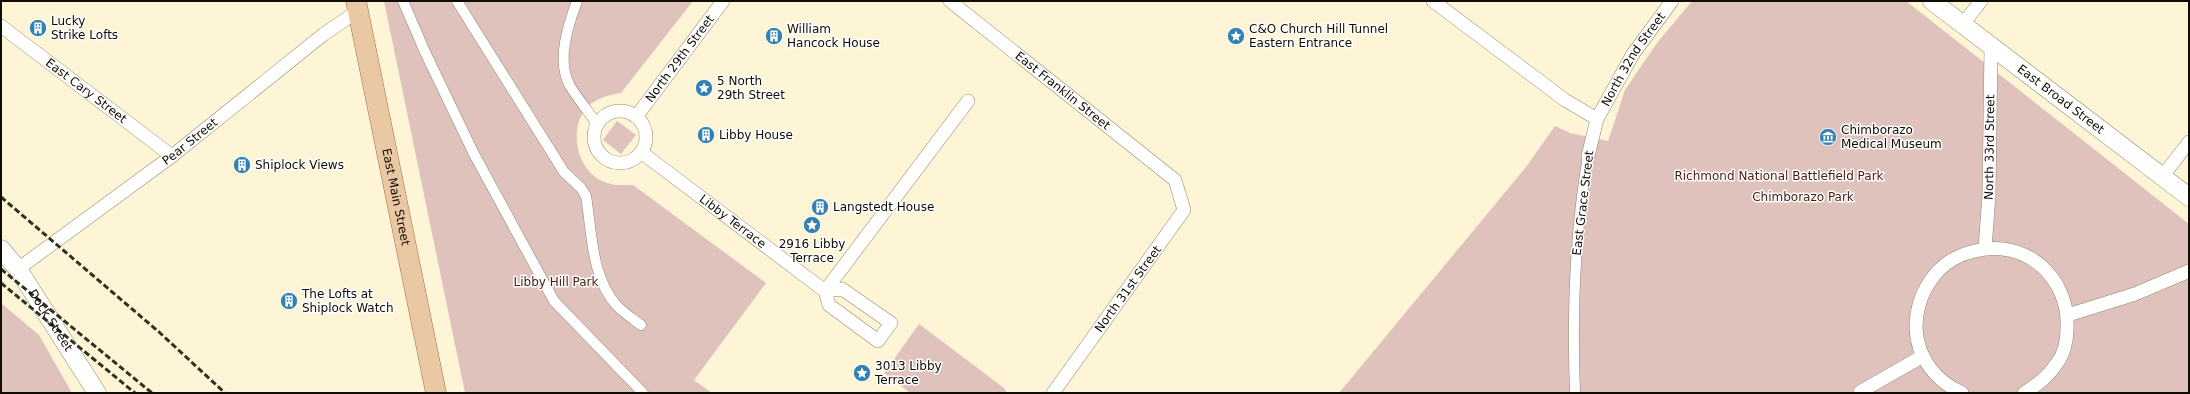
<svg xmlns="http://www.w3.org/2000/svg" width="2190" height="394" viewBox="0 0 2190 394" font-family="'DejaVu Sans',sans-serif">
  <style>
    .green { fill: #dec2bb }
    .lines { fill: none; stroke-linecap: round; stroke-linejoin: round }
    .pedestrian-casing { stroke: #91896d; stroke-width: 11 }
    .minor-casing { stroke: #91896d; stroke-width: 14 }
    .secondary-casing { stroke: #91896d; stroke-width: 19 }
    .primary-casing { stroke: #966e44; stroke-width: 21 }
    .pedestrian { stroke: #fff; stroke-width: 10 }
    .minor { stroke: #fff; stroke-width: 13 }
    .secondary { stroke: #fff; stroke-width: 18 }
    .primary { stroke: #ebc8a4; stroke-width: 20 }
    .rail { stroke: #322f23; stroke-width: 3; stroke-dasharray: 6 3; stroke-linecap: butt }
    .labels { text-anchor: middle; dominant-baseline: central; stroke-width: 3; stroke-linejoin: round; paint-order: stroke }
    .poi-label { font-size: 12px; fill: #0f0c04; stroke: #fff; text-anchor: start }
    .street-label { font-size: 12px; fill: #0f0c04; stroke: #fff }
    .park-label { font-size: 12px; fill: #481b0e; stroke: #fff }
  </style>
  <rect width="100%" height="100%" fill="#fdf5d6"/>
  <path class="green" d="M 384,1 L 693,1 L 621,93 C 607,95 590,100 582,114 C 570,136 579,171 602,181 C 613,186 622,185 633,185 L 766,283 L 694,380 L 712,393 L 465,393 Z
    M 1692,1 L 1906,1 L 2189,224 L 2189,393 L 1339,393 L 1526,167 L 1555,126 L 1570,133 L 1608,141 L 1625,90 L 1657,43 Z
    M 617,121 L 636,135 L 621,154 L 603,140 Z
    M 1,303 L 39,335 L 72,393 L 1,393 Z
    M 919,324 L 1004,388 L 1007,393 L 910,393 L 884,373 Z"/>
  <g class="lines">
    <defs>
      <path id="pedestrian" d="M 403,1 L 425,52 L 474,154 L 554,301 L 643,393
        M 457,1 L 564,172 L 581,188 L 586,196 C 592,232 591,277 617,306 C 624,313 633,319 641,325
        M 577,1 C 568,25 556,61 570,86 C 578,99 588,111 597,124
        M 1575,393 C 1572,313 1574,236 1588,156"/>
      <g id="minor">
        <path id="s1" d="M 950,1 L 1175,180 L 1184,210 L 1053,393"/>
        <path d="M 1433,1 L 1565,100 L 1597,119"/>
        <path d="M 1963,24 L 1981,1"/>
        <path id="s2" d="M 1,26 L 172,156"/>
        <circle cx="620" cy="137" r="26"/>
        <path id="s3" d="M 636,117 L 723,1"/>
        <path id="s4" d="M 641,152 L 825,291 L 829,305 L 878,341 L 891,323 L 842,289 L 825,291"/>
        <path id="s5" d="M 1588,156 L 1597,119 L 1633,54 L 1672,1"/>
        <path d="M 2162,177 L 2189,142"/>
        <path id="s6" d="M 1985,248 L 1989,195 L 1991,45"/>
        <path id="s7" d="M 18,269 L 172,156 L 324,34 L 358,11"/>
        <path d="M 825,291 L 968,101"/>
        <path d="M 2068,315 L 2135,294 L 2189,271"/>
        <path d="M 1860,392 L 1923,356"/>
        <path d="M 1962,393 C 1936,381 1917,358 1916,328 C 1916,305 1923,287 1939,270 C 1949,260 1961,254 1975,251 C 2026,238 2070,278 2067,329 C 2067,340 2064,354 2057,363 C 2048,377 2037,385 2024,393"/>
      </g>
      <g id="secondary">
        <path id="s8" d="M 1932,1 L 2189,197"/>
        <path id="s9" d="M 1,249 L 18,269 L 97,393"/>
      </g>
      <g id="primary">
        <path id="s10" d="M 356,1 L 436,393"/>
      </g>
    </defs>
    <use href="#pedestrian" class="pedestrian-casing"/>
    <use href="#minor" class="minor-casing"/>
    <use href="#secondary" class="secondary-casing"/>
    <use href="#primary" class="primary-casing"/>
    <use href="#pedestrian" class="pedestrian"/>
    <use href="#minor" class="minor"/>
    <use href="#secondary" class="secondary"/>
    <use href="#primary" class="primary"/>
    <path class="rail" d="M 1,197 L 159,332 L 225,393
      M 1,269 L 152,393
      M 1,283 L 135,393"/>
  </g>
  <defs>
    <symbol id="building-disc" viewBox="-11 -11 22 22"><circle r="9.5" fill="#3381b3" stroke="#fff"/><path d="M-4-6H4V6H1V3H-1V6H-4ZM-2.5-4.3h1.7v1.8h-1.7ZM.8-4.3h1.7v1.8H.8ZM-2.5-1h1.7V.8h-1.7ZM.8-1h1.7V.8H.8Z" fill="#fff"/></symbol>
    <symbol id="sight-disc" viewBox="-11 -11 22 22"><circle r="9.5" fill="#3381b3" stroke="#fff"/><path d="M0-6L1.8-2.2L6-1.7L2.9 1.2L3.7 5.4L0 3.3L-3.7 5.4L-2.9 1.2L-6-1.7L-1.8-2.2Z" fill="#fff"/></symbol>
    <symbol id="museum-disc" viewBox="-11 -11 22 22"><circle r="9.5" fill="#3381b3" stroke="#fff"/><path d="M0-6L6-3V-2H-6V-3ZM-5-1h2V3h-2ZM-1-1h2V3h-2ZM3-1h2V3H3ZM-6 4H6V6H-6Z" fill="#fff"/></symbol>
  </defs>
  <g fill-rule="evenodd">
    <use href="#building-disc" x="28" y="18" width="20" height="20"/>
    <use href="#building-disc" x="764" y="26" width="20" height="20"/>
    <use href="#sight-disc" x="1226" y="26" width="20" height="20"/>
    <use href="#sight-disc" x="694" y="78" width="20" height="20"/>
    <use href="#building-disc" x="696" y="125" width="20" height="20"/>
    <use href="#museum-disc" x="1818" y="127" width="20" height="20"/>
    <use href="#building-disc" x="232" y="155" width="20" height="20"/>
    <use href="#building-disc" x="810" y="197" width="20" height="20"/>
    <use href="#sight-disc" x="802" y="215" width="20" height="20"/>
    <use href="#building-disc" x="279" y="291" width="20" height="20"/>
    <use href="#sight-disc" x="852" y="363" width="20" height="20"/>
  </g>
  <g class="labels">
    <g class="poi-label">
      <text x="51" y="21">Lucky<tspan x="51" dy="14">Strike Lofts</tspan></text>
      <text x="787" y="29">William<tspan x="787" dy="14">Hancock House</tspan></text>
      <text x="1249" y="29">C&amp;O Church Hill Tunnel<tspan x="1249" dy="14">Eastern Entrance</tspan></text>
      <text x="717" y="81">5 North<tspan x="717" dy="14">29th Street</tspan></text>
      <text x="1841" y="130">Chimborazo<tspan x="1841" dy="14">Medical Museum</tspan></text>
      <text x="719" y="135">Libby House</text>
      <text x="255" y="165">Shiplock Views</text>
      <text x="833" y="207">Langstedt House</text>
      <text x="812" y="244" text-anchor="middle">2916 Libby<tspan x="812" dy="14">Terrace</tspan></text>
      <text x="302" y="294">The Lofts at<tspan x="302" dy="14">Shiplock Watch</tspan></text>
      <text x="875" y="366">3013 Libby<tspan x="875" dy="14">Terrace</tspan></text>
    </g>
    <g class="street-label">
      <text stroke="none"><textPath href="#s3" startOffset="73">North 29th Street</textPath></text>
      <text stroke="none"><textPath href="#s5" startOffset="108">North 32nd Street</textPath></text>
      <text stroke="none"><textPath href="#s2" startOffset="107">East Cary Street</textPath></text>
      <text stroke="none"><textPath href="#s1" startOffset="144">East Franklin Street</textPath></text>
      <text stroke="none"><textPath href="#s8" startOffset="162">East Broad Street</textPath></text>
      <text stroke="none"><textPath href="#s7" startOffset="214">Pear Street</textPath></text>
      <text stroke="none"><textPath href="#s6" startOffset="101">North 33rd Street</textPath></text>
      <text stroke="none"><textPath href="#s10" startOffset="200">East Main Street</textPath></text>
      <text transform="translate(1583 203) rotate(-83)">East Grace Street</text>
      <text stroke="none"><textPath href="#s4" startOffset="115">Libby Terrace</textPath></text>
      <text transform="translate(1128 289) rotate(-54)">North 31st Street</text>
      <text stroke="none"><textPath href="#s9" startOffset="87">Dock Street</textPath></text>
    </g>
    <g class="park-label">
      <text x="1779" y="176">Richmond National Battlefield Park</text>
      <text x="1803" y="197">Chimborazo Park</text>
      <text x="556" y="282">Libby Hill Park</text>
    </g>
  </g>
  <rect width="2190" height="394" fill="none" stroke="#0f0c04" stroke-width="4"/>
</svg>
